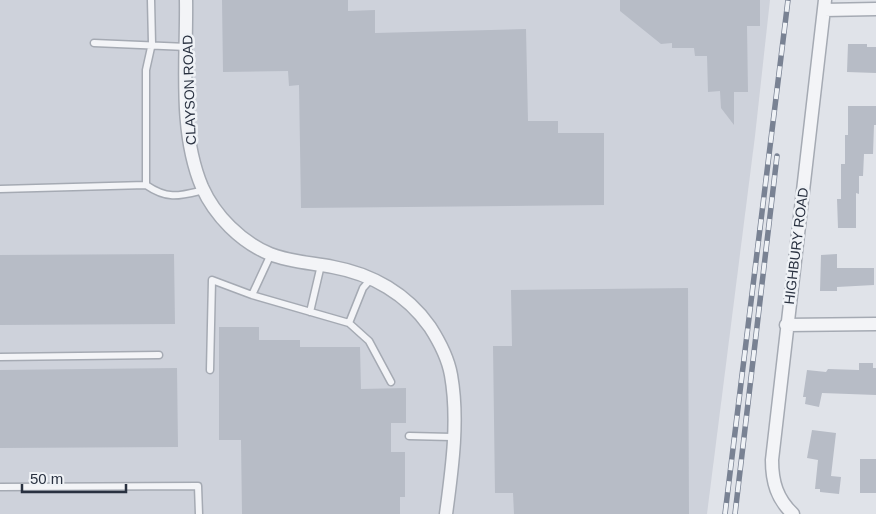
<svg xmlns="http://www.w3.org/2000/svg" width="876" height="514" viewBox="0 0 876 514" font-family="Arial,sans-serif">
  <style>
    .built { fill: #ced2db }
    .building { fill: #b7bcc6 }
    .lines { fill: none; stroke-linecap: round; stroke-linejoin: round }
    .lane-casing { stroke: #a5aab3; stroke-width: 9 }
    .street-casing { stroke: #a5aab3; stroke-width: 15 }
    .lane { stroke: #f3f4f7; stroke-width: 6 }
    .street { stroke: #f3f4f7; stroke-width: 12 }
    .rail-casing { stroke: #798293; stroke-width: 5.5 }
    .rail { stroke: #eff2f6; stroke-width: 4; stroke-dasharray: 11; stroke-linecap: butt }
    .labels { text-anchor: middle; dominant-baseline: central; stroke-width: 5; stroke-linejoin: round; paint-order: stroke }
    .street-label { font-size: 14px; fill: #293140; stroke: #eff2f6 }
  </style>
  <rect width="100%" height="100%" fill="#e0e3e9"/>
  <path class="built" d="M 0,0 L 770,0 L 755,136 L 707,514 L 0,514 Z"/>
  <path class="building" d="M 222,0 L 348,0 L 348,11 L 375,10 L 375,33 L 526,29 L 528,121 L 558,121 L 558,133 L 604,133 L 604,205 L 301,208 L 299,85 L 289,86 L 288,71 L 223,72 Z
    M 620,0 L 760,0 L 760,26 L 747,26 L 748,92 L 734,92 L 734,125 L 721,108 L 720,91 L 708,92 L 707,56 L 695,56 L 694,48 L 672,48 L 672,43 L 661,44 L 620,11 Z
    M 848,44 L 867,44 L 867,47 L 876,47 L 876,73 L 847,72 Z
    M 848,106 L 876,106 L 876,125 L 874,125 L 873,154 L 864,154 L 863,176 L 859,176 L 859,194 L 856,193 L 856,228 L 838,228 L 837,199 L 841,199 L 841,164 L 845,164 L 845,135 L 848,135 Z
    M 174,254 L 175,324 L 0,325 L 0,255 Z
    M 837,254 L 837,268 L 874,268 L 874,285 L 837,287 L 837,291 L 820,291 L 821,255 Z
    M 688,288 L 689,514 L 514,514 L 513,493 L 495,493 L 493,346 L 512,346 L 511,290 Z
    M 219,327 L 259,327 L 259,340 L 300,340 L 300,347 L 360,347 L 361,389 L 406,388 L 406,423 L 391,423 L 391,452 L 405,452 L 405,497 L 400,497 L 400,514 L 242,514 L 241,440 L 219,440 Z
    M 859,363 L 873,363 L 873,368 L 876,368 L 876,395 L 822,393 L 819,407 L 805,404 L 806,397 L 803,397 L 807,370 L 826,372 L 828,369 L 859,370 Z
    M 177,368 L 178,447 L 0,448 L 0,370 Z
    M 812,430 L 836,433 L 831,476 L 841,477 L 839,494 L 820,492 L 820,489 L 815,489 L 818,460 L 807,458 Z
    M 860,459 L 876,459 L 876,493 L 860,493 Z"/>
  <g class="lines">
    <defs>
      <path id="lane" d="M 94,43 L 187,47
        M 146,185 L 146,70 L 152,43 L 151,0
        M 0,189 L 146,185 C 168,200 179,196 204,190
        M 252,295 L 271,254
        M 310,312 L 321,265
        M 349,323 L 363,288 L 371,279
        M 0,357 L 159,355
        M 210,370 L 212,280 L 252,295 L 349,323 L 369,341 L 391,382
        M 409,436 L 452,437
        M 0,487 L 198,486 L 199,514"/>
      <path id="street" d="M 186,0 C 187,60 178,130 202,187 C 215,216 241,242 270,254 C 290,262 313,263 333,267 C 372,274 407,294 430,327 C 439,341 448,358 451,375 C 459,420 452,469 446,514
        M 824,10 L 876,9
        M 786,325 L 876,324
        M 793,514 C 777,499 772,482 772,460 L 825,0"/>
    </defs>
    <use href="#lane" class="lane-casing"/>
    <use href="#street" class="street-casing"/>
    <use href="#lane" class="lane"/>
    <use href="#street" class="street"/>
    <defs>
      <path id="rail" d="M 725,514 L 788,0
        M 735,514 L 777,156"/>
    </defs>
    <use href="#rail" class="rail-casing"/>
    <use href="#rail" class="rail"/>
  </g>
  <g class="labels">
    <g class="street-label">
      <text transform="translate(189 90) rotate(-92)">CLAYSON ROAD</text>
      <text transform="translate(796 246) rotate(-83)">HIGHBURY ROAD</text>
    </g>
  </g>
  <path d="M22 484v8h104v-8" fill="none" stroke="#293140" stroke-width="2.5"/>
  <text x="30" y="484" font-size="15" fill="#293140" stroke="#eff2f6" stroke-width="4" paint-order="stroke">50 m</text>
</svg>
